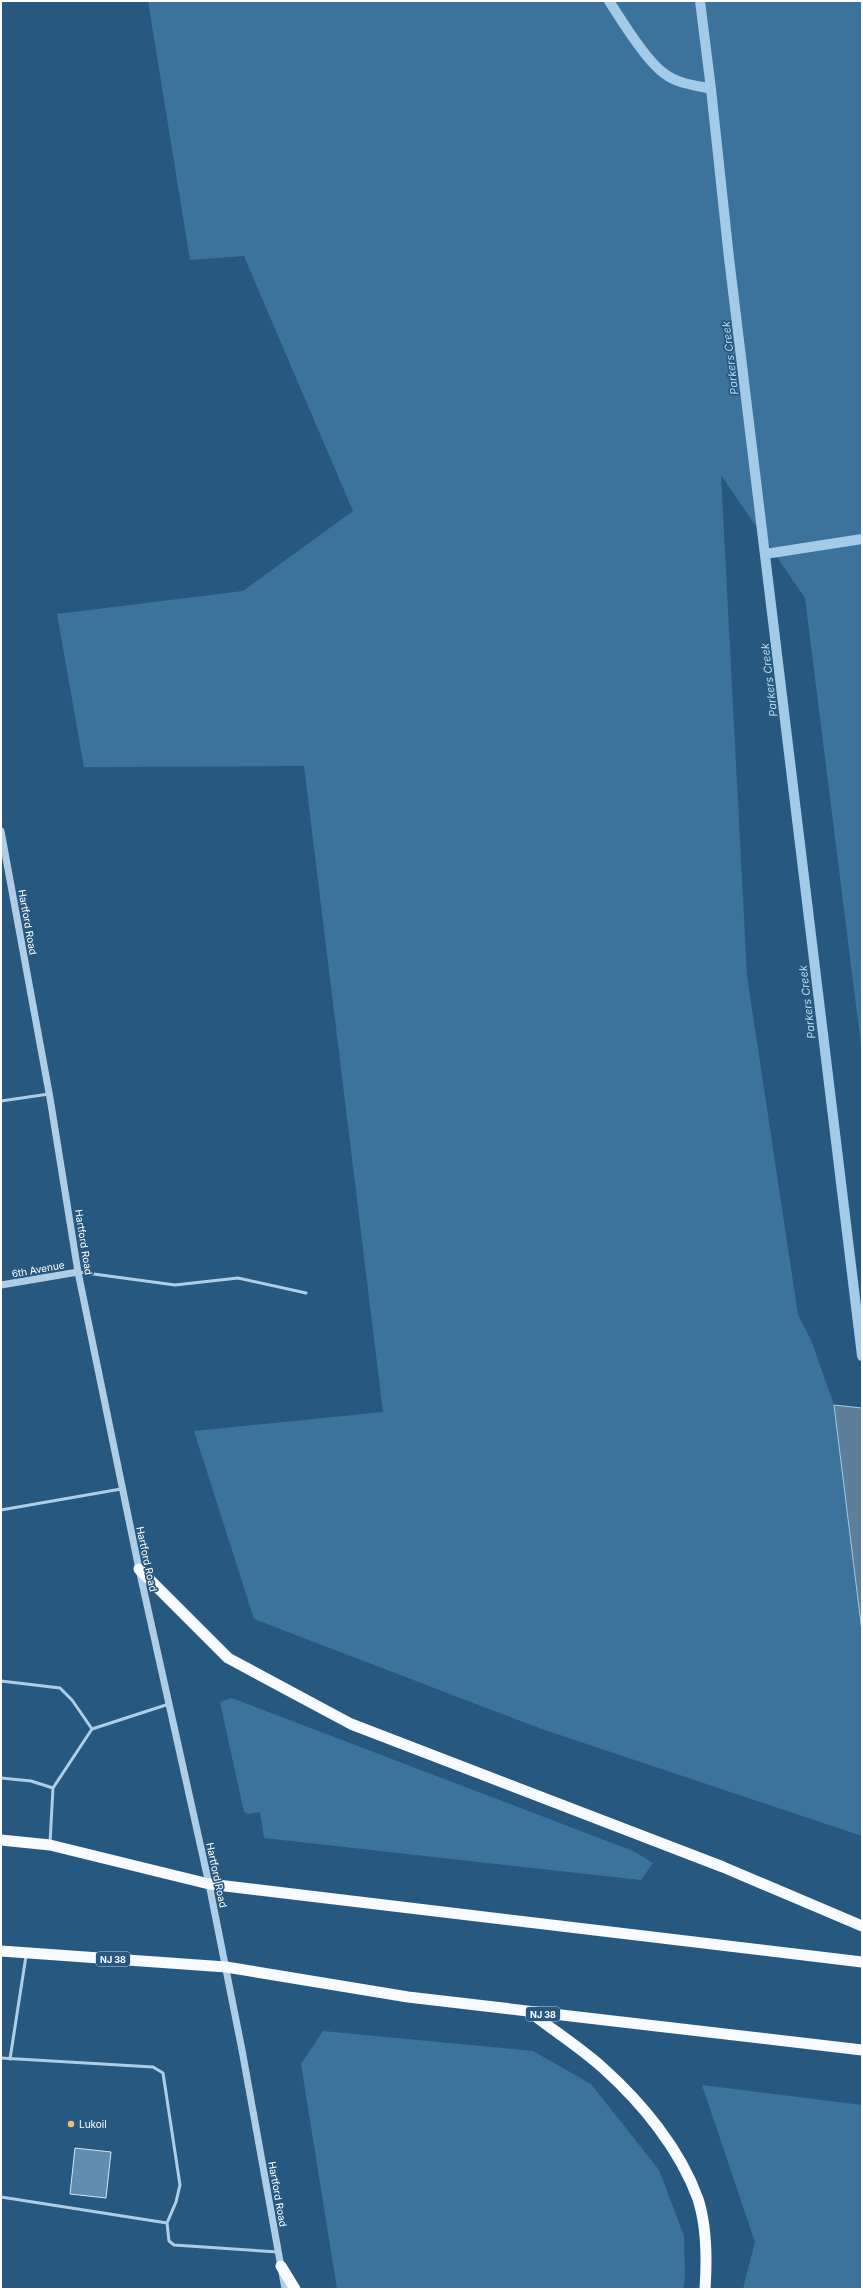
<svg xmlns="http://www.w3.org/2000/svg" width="863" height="2290" viewBox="0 0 863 2290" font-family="Inter,sans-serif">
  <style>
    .green { fill: #3c739d }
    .water { fill: #5d7f9a; stroke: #a3cae6 }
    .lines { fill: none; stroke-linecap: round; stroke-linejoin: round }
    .stream { stroke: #a3cae6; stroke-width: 10 }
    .building { fill: #608db0; stroke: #d2e6f5 }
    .service { stroke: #afcee6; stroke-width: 3 }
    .tertiary { stroke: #afcee6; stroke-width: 7 }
    .trunk { stroke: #f7fafe; stroke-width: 11 }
    .poi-dot { fill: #edbc75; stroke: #275980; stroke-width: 1.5 }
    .labels { text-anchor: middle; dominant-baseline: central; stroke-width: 3.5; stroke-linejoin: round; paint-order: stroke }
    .shield { fill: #275980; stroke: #becdd9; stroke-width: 1 }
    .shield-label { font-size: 9px; font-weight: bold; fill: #fff }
    .street-label { font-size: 10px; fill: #fff; stroke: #275980 }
    .poi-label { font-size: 10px; fill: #fff; stroke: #275980; text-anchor: start }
    .water-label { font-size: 11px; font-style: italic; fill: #bad8ed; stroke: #275980 }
  </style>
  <rect width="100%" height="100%" fill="#275980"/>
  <path class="green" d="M 148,1 L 862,1 L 862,1053 L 805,598 L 721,475 L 747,976 L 798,1315 L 811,1340 L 834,1405 L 862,1632 L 862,1836 L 539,1728 L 254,1619 L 194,1431 L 383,1412 L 304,766 L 84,767 L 57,614 L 243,591 L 353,511 L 244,256 L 190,260 Z
    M 232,1698 L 633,1851 L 653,1863 L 641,1880 L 264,1838 L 260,1812 L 249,1814 L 244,1812 L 220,1702 Z
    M 323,2031 L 533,2051 L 591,2084 L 659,2170 L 684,2236 L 685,2279 L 683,2289 L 337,2289 L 301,2064 Z
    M 702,2085 L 862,2105 L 862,2289 L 743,2289 L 755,2242 Z"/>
  <path class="water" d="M 834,1405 L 862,1408 L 862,1632 Z"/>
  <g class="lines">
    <path class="stream" d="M 609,1 C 622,21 647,62 665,74 C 678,84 696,85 711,89
      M 700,1 L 711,89 L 729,258 L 862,1356
      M 765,554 L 862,539"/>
  </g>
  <path class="building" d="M 75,2148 L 111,2152 L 106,2198 L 70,2194 Z"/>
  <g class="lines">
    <path class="service" d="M 1,1101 L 49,1094
      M 79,1272 L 175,1285 L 238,1278 L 306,1293
      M 1,1510 L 121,1489
      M 1,1681 L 60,1688 L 72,1700 L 92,1729
      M 1,1778 L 31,1781 L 53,1788
      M 50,1843 L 53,1788 L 92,1729 L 169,1704
      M 1,2058 L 153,2067 L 163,2073 L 180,2185 L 176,2202 L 167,2223 L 169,2241 L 174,2245 L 278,2252
      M 10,2059 L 26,1956
      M 1,2197 L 167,2223"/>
    <path class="tertiary" d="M 1,831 L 50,1098 L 78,1272 L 139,1569 L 209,1884 L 242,2050 L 285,2289
      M 1,1285 L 78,1272"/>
    <path class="trunk" d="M 139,1569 L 228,1658 L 351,1724 L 723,1867 L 862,1926
      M 1,1840 L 50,1845 L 209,1884 L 862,1962
      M 1,1951 L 226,1967 L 408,1997 L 862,2050
      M 531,2013 C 554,2031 581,2048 603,2068 C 642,2103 680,2149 698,2199 C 707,2227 707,2260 705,2289
      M 281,2266 L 295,2289"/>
  </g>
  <circle class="poi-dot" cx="71" cy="2124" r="4"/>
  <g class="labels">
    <g class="shield">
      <rect x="96" y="1952" width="34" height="14" rx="3"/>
      <rect x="526" y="2007" width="34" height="14" rx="3"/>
    </g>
    <g class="shield-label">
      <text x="113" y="1959">NJ 38</text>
      <text x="543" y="2014">NJ 38</text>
    </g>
    <g class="street-label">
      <text transform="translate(28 922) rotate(80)">Hartford Road</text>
      <text transform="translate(84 1242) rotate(81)">Hartford Road</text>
      <text transform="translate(38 1269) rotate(-10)">6th Avenue</text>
      <text transform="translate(147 1559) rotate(78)">Hartford Road</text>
      <text transform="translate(217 1875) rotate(78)">Hartford Road</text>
      <text transform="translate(278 2194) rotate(80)">Hartford Road</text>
    </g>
    <g class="poi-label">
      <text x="79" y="2124">Lukoil</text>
    </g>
    <g class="water-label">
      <text transform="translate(730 358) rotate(-97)">Parkers Creek</text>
      <text transform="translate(769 680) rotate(-97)">Parkers Creek</text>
      <text transform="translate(807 1002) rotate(-97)">Parkers Creek</text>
    </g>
  </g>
  <rect width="863" height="2290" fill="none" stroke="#ffffff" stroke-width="4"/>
</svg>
